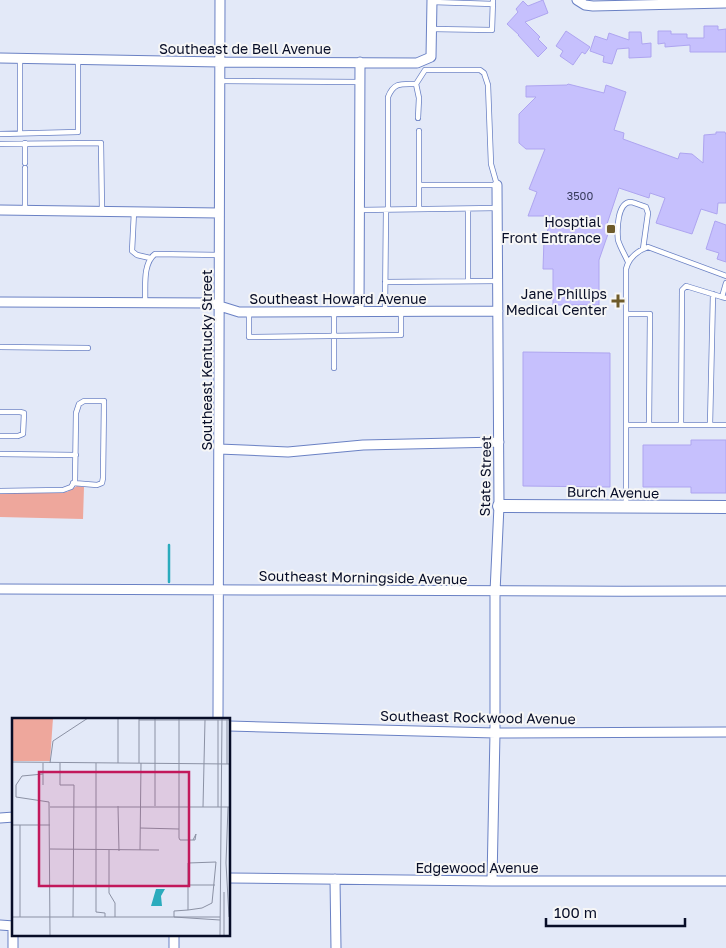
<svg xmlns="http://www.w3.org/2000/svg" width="726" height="948" viewBox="0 0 726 948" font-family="'Golos Text',sans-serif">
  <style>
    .green { fill: #eea79c }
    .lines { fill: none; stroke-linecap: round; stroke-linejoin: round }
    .stream { stroke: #2babbd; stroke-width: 2.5 }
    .building { fill: #c6c0fd; stroke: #aea5f0 }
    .lane-casing { stroke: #6a81c4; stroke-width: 6 }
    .street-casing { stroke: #6a81c4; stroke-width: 11 }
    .secondary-casing { stroke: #6a81c4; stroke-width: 14 }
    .lane { stroke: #fff; stroke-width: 4.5 }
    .street { stroke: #fff; stroke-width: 9 }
    .secondary { stroke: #fff; stroke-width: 12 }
    .poi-dot { fill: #6e5b2a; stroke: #f6f6f6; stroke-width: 2 }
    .labels { text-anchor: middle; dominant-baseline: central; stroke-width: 4; stroke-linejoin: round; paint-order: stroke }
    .number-label { font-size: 11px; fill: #373a5c }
    .street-label { font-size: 14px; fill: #070d27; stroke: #f6f6f6 }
    .poi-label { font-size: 14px; fill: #070d27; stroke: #f6f6f6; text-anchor: end }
    .inset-road { fill: none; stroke: #8b91a4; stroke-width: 1 }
    .view { fill: #c2185b; fill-opacity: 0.15; stroke: #c2185b; stroke-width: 2.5 }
    .inset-edge { fill: none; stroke: #070d27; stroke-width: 2.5 }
  </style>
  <rect width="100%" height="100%" fill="#e3e9f8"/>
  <path class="green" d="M 77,486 L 84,487 L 83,519 L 0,517 L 0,492 L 67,492 Z"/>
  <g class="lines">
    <path class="stream" d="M 169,545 L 169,582"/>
  </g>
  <path class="building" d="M 543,0 L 548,13 L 525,22 L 540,37 L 538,39 L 547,48 L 538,57 L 518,35 L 519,35 L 507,24 L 518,12 L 516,9 L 523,1 L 528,6 Z
    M 704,26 L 718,26 L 718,30 L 726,29 L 726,52 L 690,52 L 690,45 L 665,47 L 665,43 L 658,44 L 658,31 L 671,31 L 671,34 L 687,34 L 687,38 L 704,38 Z
    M 566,31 L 590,47 L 585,54 L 582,52 L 573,65 L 560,56 L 563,51 L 556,46 Z
    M 629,32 L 641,32 L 642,44 L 651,43 L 651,57 L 629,58 L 629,48 L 617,49 L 612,64 L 603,62 L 604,56 L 590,51 L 595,36 L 607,40 L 609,33 L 629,40 Z
    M 568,84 L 604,93 L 606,85 L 626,92 L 614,130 L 624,133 L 623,139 L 678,159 L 680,153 L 692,154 L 703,163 L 704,135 L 716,134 L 716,132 L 725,132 L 726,135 L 726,203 L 718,203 L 717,214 L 701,209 L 692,234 L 656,223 L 665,198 L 650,193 L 649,198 L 619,188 L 606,227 L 609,231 L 599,260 L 599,305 L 553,305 L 553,269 L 543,269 L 544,240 L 553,216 L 528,216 L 537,192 L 529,189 L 545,149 L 526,149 L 519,143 L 519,114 L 536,97 L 526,97 L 526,86 L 567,85 Z
    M 715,221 L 726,225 L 726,262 L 717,259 L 719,253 L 706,249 Z
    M 523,352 L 610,353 L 610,487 L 523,486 Z
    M 691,440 L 726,440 L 726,493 L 691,493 L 691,487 L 643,487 L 643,445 L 691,445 Z"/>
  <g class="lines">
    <defs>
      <path id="lane" d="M 432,2 L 493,4
        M 432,29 L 492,30 L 493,0
        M 220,81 L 360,82
        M 416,84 L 419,98 L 418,118
        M 20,133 L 20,59
        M 0,134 L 78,132 L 78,60
        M 25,143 L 25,163
        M 0,144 L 101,143 L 102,211
        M 25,168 L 25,210
        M 419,209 L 419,131
        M 468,209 L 468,281
        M 359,210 L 498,208
        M 388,210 L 388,97 C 394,82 401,84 416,84 L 425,70 L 480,70 L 484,73 L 488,85 L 491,164 L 497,185 L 419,185
        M 134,212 L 132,251 L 137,255 L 150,258
        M 628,262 C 625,255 620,247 618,240 C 617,230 617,202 631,202 C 636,203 642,206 646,207 L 648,213 L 643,249
        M 385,282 L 498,281
        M 726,283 L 722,297 L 726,298
        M 145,302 C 146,288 142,264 155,254 L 220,255
        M 385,311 L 386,210
        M 249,312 L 249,337 L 401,335 L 401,311
        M 334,312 L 334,368
        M 626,314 L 650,314 L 649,425
        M 0,347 L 88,348
        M 0,412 L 20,412 L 24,413 L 23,434 L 18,436 L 0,436
        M 626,425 L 726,425
        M 681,425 L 682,290 L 686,286 L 722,297
        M 710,425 L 713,294
        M 0,454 L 76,455
        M 0,491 L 63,490 L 71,487 L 75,481 L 76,413 L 79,404 L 84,401 L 104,401 L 103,478 L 102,483 L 97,485 L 73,483
        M 626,506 L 626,269 C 629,257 637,251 648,247 L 726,276"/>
      <path id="street" d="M 577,0 L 585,5 L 593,6 L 726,3
        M 0,58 L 220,62 L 417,63 L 431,57 L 432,0
        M 0,210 L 219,213
        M 0,302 L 210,303 L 239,312 L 498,311
        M 359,311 L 360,62
        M 219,449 L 288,452 L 363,445 L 499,442
        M 0,589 C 242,589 484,592 726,591
        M 218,719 L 220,0
        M 229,726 L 495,733 L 726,732
        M 0,818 L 14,817
        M 229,878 L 492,881 L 726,881
        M 335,879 L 336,948
        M 492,881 L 495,733 L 495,592 L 499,506 L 497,185
        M 0,925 L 14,926
        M 13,948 L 13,926
        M 174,948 L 174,934"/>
      <path id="secondary" d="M 499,506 L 726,507"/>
    </defs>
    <use href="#lane" class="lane-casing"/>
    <use href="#street" class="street-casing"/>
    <use href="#secondary" class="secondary-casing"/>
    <use href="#lane" class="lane"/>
    <use href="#street" class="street"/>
    <use href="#secondary" class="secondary"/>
  </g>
  <g class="poi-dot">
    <rect x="606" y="224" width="10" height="10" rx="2.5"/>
    <path d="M615.5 293.5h5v5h5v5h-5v5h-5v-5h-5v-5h5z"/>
  </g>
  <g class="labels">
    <g class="number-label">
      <text x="580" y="195">3500</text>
    </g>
    <g class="street-label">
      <text x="245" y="48">Southeast de Bell Avenue</text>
      <text x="338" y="298">Southeast Howard Avenue</text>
      <text transform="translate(206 360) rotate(-90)">Southeast Kentucky Street</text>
      <text transform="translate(485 476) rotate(-89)">State Street</text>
      <text transform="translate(613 492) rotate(1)">Burch Avenue</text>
      <text transform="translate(363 577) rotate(1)">Southeast Morningside Avenue</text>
      <text transform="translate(478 717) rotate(1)">Southeast Rockwood Avenue</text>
      <text x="477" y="867">Edgewood Avenue</text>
    </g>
    <g class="poi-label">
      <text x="601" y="221">Hosptial<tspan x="601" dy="16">Front Entrance</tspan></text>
      <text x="607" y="293">Jane Phillips<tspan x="607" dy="16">Medical Center</tspan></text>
    </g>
  </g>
  <g transform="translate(12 718)">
    <rect width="218" height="218" fill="#e3e9f8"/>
    <path d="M 0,0 L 41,0 L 38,43 L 0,43 Z" fill="#eea79c"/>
    <path d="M 144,171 L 153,171 L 149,178 L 150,188 L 139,188 Z" fill="#2babbd"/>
    <path class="inset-road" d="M 106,0 L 106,45M 167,0 L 167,120 L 168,122 L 183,122 L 184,116 L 181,122M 127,2 L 218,2M 215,2 L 215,46M 0,44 L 218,46M 38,45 L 41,23 L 76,0M 48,45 L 48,67 L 62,67 L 61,199M 84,45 L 84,194 L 93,195 L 93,199M 127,45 L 127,0M 31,56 L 10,58 L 4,67 L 4,79 L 37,84 L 38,217M 31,67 L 31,45M 106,88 L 107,133M 143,88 L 143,1M 38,89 L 218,89M 191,89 L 193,2M 206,89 L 206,2M 216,89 L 214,145 L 217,199M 0,107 L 38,107M 8,107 L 8,199M 128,110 L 167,111M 38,131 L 147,132M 97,132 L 97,175 L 103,185 L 103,199M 128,132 L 129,45M 176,167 L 203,167M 212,174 L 212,217M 0,199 L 208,199M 162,199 L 162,193 L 176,192 L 190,190 L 200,185 L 204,144 L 176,145 L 176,192M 162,199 L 208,202M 208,217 L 210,0"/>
    <path class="view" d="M 27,54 L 177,54 L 177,168 L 27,168 Z"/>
    <rect width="218" height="218" class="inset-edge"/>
  </g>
  <path d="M546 918v8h139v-8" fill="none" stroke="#070d27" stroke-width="2.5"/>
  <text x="554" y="918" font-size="15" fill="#070d27" stroke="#f6f6f6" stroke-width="4" paint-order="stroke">100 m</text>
</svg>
